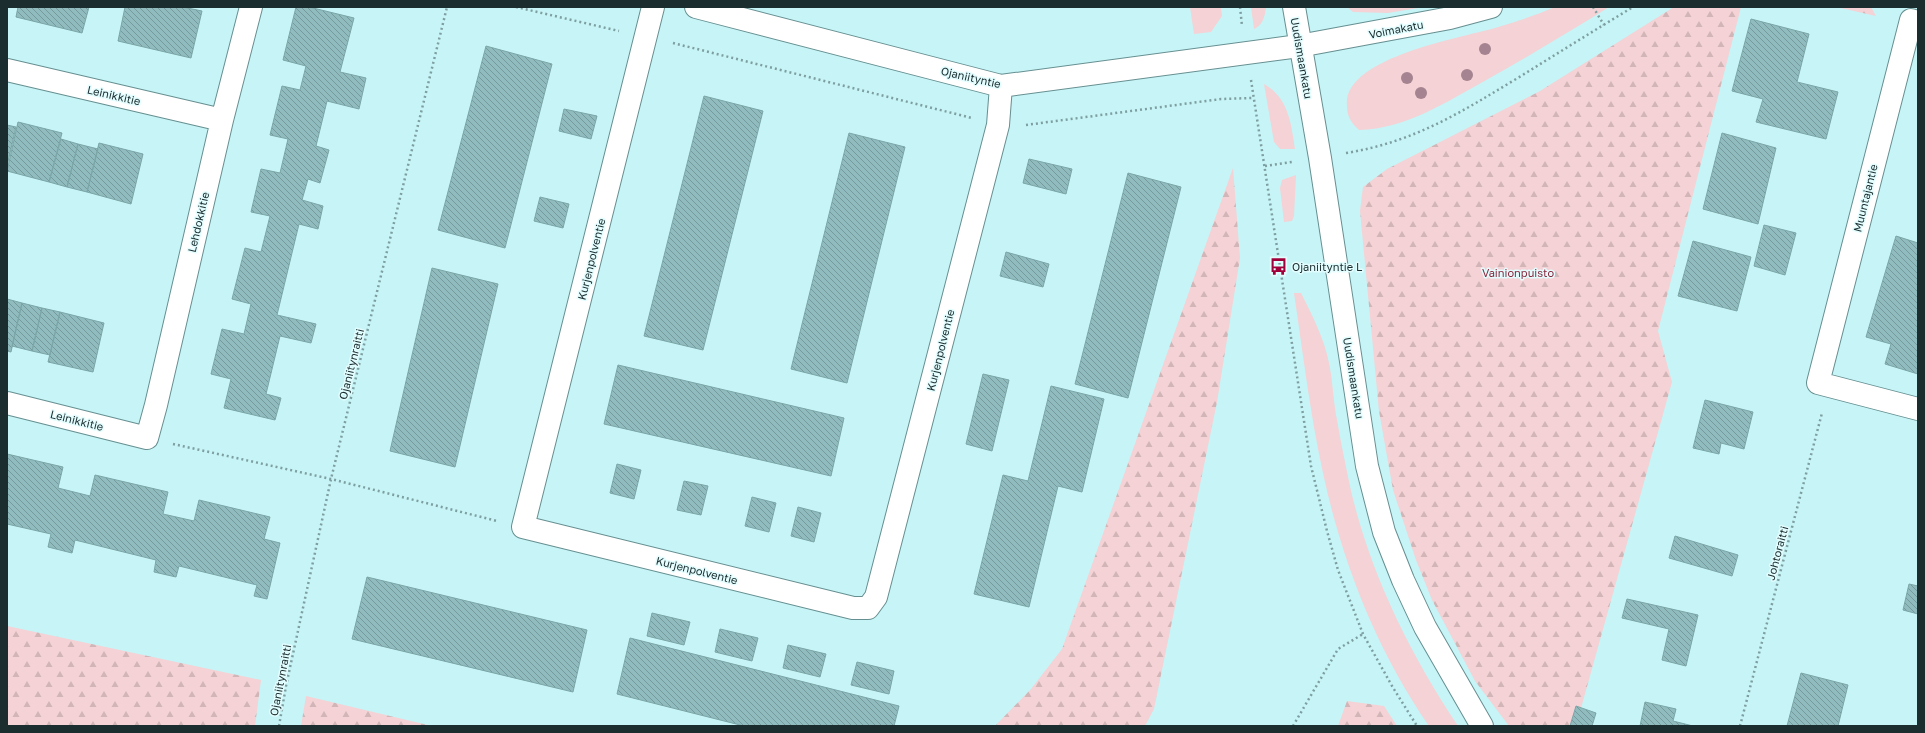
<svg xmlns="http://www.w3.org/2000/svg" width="1925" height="733" viewBox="0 0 1925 733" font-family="'Golos Text',sans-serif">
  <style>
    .green { fill: #f4d2d5 }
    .forest { fill: url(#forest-firs) }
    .park { fill: url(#park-tufts) }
    .building { fill: url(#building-back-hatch); stroke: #7ba6a8 }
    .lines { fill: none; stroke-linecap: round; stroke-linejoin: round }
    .minor-casing { stroke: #668f91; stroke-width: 24 }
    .tertiary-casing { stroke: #668f91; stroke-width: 24 }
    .path { stroke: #7e9fa1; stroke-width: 2.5; stroke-dasharray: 2 3; stroke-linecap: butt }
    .minor { stroke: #fff; stroke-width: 22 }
    .tertiary { stroke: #fff; stroke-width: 22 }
    .tree { fill: #a58390 }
    .labels { text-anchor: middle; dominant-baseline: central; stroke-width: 3; stroke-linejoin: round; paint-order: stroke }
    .street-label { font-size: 11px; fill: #1b2d2e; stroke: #e3fdff }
    .poi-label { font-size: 11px; fill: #1b2d2e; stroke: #e3fdff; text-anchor: start }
    .park-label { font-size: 11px; fill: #8a273c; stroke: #e3fdff }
  </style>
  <defs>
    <pattern id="forest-firs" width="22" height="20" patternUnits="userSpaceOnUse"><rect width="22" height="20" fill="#f4d2d5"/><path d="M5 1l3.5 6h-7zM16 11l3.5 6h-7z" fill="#d1b5b7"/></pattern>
    <pattern id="park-tufts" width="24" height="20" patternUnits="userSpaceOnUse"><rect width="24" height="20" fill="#f4d2d5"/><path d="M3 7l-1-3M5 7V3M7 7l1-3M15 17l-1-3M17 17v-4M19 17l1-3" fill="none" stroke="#d1b5b7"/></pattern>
    <pattern id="building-back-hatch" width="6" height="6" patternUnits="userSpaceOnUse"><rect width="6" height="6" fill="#91bcbf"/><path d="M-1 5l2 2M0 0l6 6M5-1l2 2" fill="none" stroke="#76999c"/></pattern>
  </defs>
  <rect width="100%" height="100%" fill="#c7f4f6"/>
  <path class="green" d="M 1190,7 L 1221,7 L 1222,16 L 1211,32 L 1194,34 Z
    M 1251,7 L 1266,7 C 1265,16 1263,25 1254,29 Z
    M 1555,7 L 1609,7 C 1569,32 1529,56 1488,79 C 1448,101 1406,129 1359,130 C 1351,123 1347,116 1347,106 C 1342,58 1460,38 1495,28 C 1516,22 1536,15 1555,7 Z
    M 1264,84 C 1289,98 1291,124 1295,149 L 1280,149 L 1274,142 Z
    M 1296,175 L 1294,216 L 1292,221 L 1284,222 L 1280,188 L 1282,180 Z
    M 1294,293 L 1301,293 C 1312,315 1324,338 1329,363 C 1333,382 1333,401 1337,420 C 1341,444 1346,467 1351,491 C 1371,575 1410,654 1458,726 L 1429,726 C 1377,651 1342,562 1323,473 C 1310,414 1303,353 1294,293 Z"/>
  <path class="forest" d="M 1674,7 L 1741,7 L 1658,331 L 1672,382 L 1576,726 L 1509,726 L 1475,681 L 1432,600 L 1416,560 L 1393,490 L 1379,411 L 1360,211 L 1363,187 L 1387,169 L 1540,91 Z
    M 1836,7 L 1871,7 L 1876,16 Z
    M 1233,168 L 1240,258 L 1217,402 L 1154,709 L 1145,726 L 995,726 L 1031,689 L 1062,649 Z
    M 7,626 L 261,680 L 255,726 L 7,726 Z
    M 306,696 L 432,726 L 301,726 Z
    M 1347,701 L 1384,706 L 1397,726 L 1338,726 Z"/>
  <path class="park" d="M 1347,7 L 1424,7 L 1388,13 L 1353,12 Z"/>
  <path class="building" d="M 18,7 L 89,7 L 82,33 L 16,17 Z
    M 125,7 L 183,7 L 202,11 L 191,58 L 118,41 Z
    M 296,7 L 309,7 L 354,18 L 340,72 L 366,78 L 359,109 L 327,101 L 316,146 L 329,150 L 320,183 L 308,179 L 302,200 L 323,206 L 318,229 L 299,224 L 277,315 L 316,324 L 311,343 L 280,336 L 266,394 L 281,398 L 275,420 L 224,408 L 231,379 L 211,374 L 222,329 L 244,334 L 251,304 L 232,299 L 245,248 L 261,252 L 270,216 L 251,212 L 261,169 L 280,173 L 288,139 L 270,135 L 282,86 L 300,90 L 306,66 L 283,60 Z
    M 1751,19 L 1809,34 L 1797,82 L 1838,92 L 1826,139 L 1756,122 L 1763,99 L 1732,91 Z
    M 486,46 L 552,64 L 505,248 L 438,230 Z
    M 704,96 L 763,111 L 703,350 L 644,336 Z
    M 564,109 L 597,116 L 591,139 L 559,131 Z
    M 18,122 L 62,133 L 49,182 L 7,171 Z
    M 7,125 L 16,127 L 7,166 Z
    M 849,133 L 905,147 L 847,383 L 791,369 Z
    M 1722,133 L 1776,148 L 1758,224 L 1703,209 Z
    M 61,139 L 78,144 L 67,187 L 49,182 Z
    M 99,143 L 143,154 L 131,204 L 87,192 Z
    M 78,144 L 98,149 L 87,192 L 67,187 Z
    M 1029,159 L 1072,169 L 1066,194 L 1023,183 Z
    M 1128,173 L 1181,187 L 1128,398 L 1075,384 Z
    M 540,197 L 569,204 L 563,228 L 534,221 Z
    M 1764,225 L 1796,233 L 1785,275 L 1754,266 Z
    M 1896,236 L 1918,243 L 1918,374 L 1885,364 L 1891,344 L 1866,337 Z
    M 1693,241 L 1751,257 L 1737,311 L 1678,296 Z
    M 1006,252 L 1049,264 L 1043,287 L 1000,276 Z
    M 432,268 L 498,284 L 455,467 L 390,451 Z
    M 7,299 L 22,303 L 11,352 L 7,351 Z
    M 22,303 L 42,308 L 32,351 L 12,346 Z
    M 42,308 L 60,312 L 50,355 L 32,351 Z
    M 60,312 L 104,323 L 93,372 L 48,362 Z
    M 618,365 L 844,418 L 831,476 L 604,424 Z
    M 983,374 L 1009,380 L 992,451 L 966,444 Z
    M 1051,386 L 1104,399 L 1082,492 L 1058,486 L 1029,607 L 974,594 L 1003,475 L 1028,481 Z
    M 1705,400 L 1753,412 L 1744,449 L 1721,443 L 1719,454 L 1693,448 Z
    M 7,454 L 63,467 L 58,488 L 90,496 L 95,475 L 168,492 L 163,514 L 194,521 L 199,500 L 270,517 L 264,539 L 280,543 L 267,599 L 254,596 L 257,585 L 179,566 L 176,577 L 154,572 L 156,560 L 75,540 L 72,553 L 48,547 L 51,534 L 7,524 Z
    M 617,464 L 641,470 L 634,499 L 610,493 Z
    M 684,481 L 708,486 L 701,515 L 677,510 Z
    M 752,497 L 776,503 L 769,532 L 745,526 Z
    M 798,507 L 821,513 L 814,542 L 791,536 Z
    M 1675,536 L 1738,555 L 1732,576 L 1669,558 Z
    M 367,577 L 587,630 L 573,692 L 352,639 Z
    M 1909,584 L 1918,586 L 1918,614 L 1903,610 Z
    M 1627,599 L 1698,615 L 1686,666 L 1662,660 L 1669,629 L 1622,618 Z
    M 652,613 L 690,622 L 684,645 L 647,636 Z
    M 720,629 L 758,638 L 752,661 L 715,652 Z
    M 630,638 L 899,706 L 894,726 L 744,726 L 617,694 Z
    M 788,645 L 826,654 L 820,677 L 783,668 Z
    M 857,662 L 894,671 L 889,694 L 851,685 Z
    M 1801,673 L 1848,685 L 1838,726 L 1787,726 Z
    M 1645,702 L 1676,709 L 1673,721 L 1693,726 L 1640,726 Z
    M 1576,706 L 1596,713 L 1592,726 L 1570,726 Z"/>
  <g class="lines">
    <defs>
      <path id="minor" d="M 653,7 L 523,527 L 853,608 L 868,608 L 876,597 L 998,125 L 1001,86
        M 696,7 L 1001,86 L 1299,46
        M 1918,22 L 1911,20 L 1818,383 L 1918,409
        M 7,70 L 222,120
        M 7,403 L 147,438 L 156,405 L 222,120 L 251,7"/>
      <path id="tertiary" d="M 1294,7 L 1320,158 L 1367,466 L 1384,532 L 1403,580 L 1425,627 L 1482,726
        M 1299,46 L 1450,18 L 1491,7"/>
    </defs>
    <use href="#minor" class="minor-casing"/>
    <use href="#tertiary" class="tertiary-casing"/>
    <path class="path" d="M 516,7 L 619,31
      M 1240,7 L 1242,26
      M 1593,7 L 1604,25
      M 673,43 L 972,118
      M 1251,80 L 1311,466 L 1327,531 L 1338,570 L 1363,634 L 1392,686 L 1417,726
      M 1026,125 L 1221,99 L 1253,98
      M 1346,153 C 1415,142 1463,111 1521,76 C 1558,53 1595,30 1633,7
      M 1265,166 L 1292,162
      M 173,444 L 331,479 L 497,521
      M 279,726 L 286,686 L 331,479 L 447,7
      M 1293,726 L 1338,649 L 1363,634
      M 1740,726 L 1822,413"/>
    <use href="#minor" class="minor"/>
    <use href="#tertiary" class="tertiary"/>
  </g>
  <g class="tree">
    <circle cx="1485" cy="49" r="6"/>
    <circle cx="1467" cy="75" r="6"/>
    <circle cx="1407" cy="78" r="6"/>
    <circle cx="1421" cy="93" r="6"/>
  </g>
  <defs>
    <symbol id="bus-bare" viewBox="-9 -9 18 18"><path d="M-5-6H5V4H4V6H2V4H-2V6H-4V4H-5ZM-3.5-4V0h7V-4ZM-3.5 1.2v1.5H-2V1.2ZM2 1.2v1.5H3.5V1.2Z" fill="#a1013a" stroke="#e3fdff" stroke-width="2.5" paint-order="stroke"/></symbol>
  </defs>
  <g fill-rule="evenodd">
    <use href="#bus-bare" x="1266" y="254" width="25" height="25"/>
  </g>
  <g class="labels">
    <g class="street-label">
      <text transform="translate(1396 29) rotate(-11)">Voimakatu</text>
      <text transform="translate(1302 58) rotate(80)">Uudismaankatu</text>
      <text transform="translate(971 77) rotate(13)">Ojaniityntie</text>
      <text transform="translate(114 95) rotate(13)">Leinikkitie</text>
      <text transform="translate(1865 198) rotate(-76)">Muuntajantie</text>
      <text transform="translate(198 222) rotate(-77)">Lehdokkitie</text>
      <text transform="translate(591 259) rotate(-76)">Kurjenpolventie</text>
      <text transform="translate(940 350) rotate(-76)">Kurjenpolventie</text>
      <text transform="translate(351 364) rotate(-76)">Ojaniitynraitti</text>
      <text transform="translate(1354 378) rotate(81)">Uudismaankatu</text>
      <text transform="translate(77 420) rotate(14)">Leinikkitie</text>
      <text transform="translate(1777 553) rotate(-75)">Johtoraitti</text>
      <text transform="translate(697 570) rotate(14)">Kurjenpolventie</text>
      <text transform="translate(280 680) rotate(-79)">Ojaniitynraitti</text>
    </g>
    <g class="poi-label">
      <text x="1292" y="266">Ojaniityntie L</text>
    </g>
    <g class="park-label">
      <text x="1518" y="272">Vainionpuisto</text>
    </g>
  </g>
  <rect width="1925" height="733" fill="none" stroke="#1b2d2e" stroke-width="16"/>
</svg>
